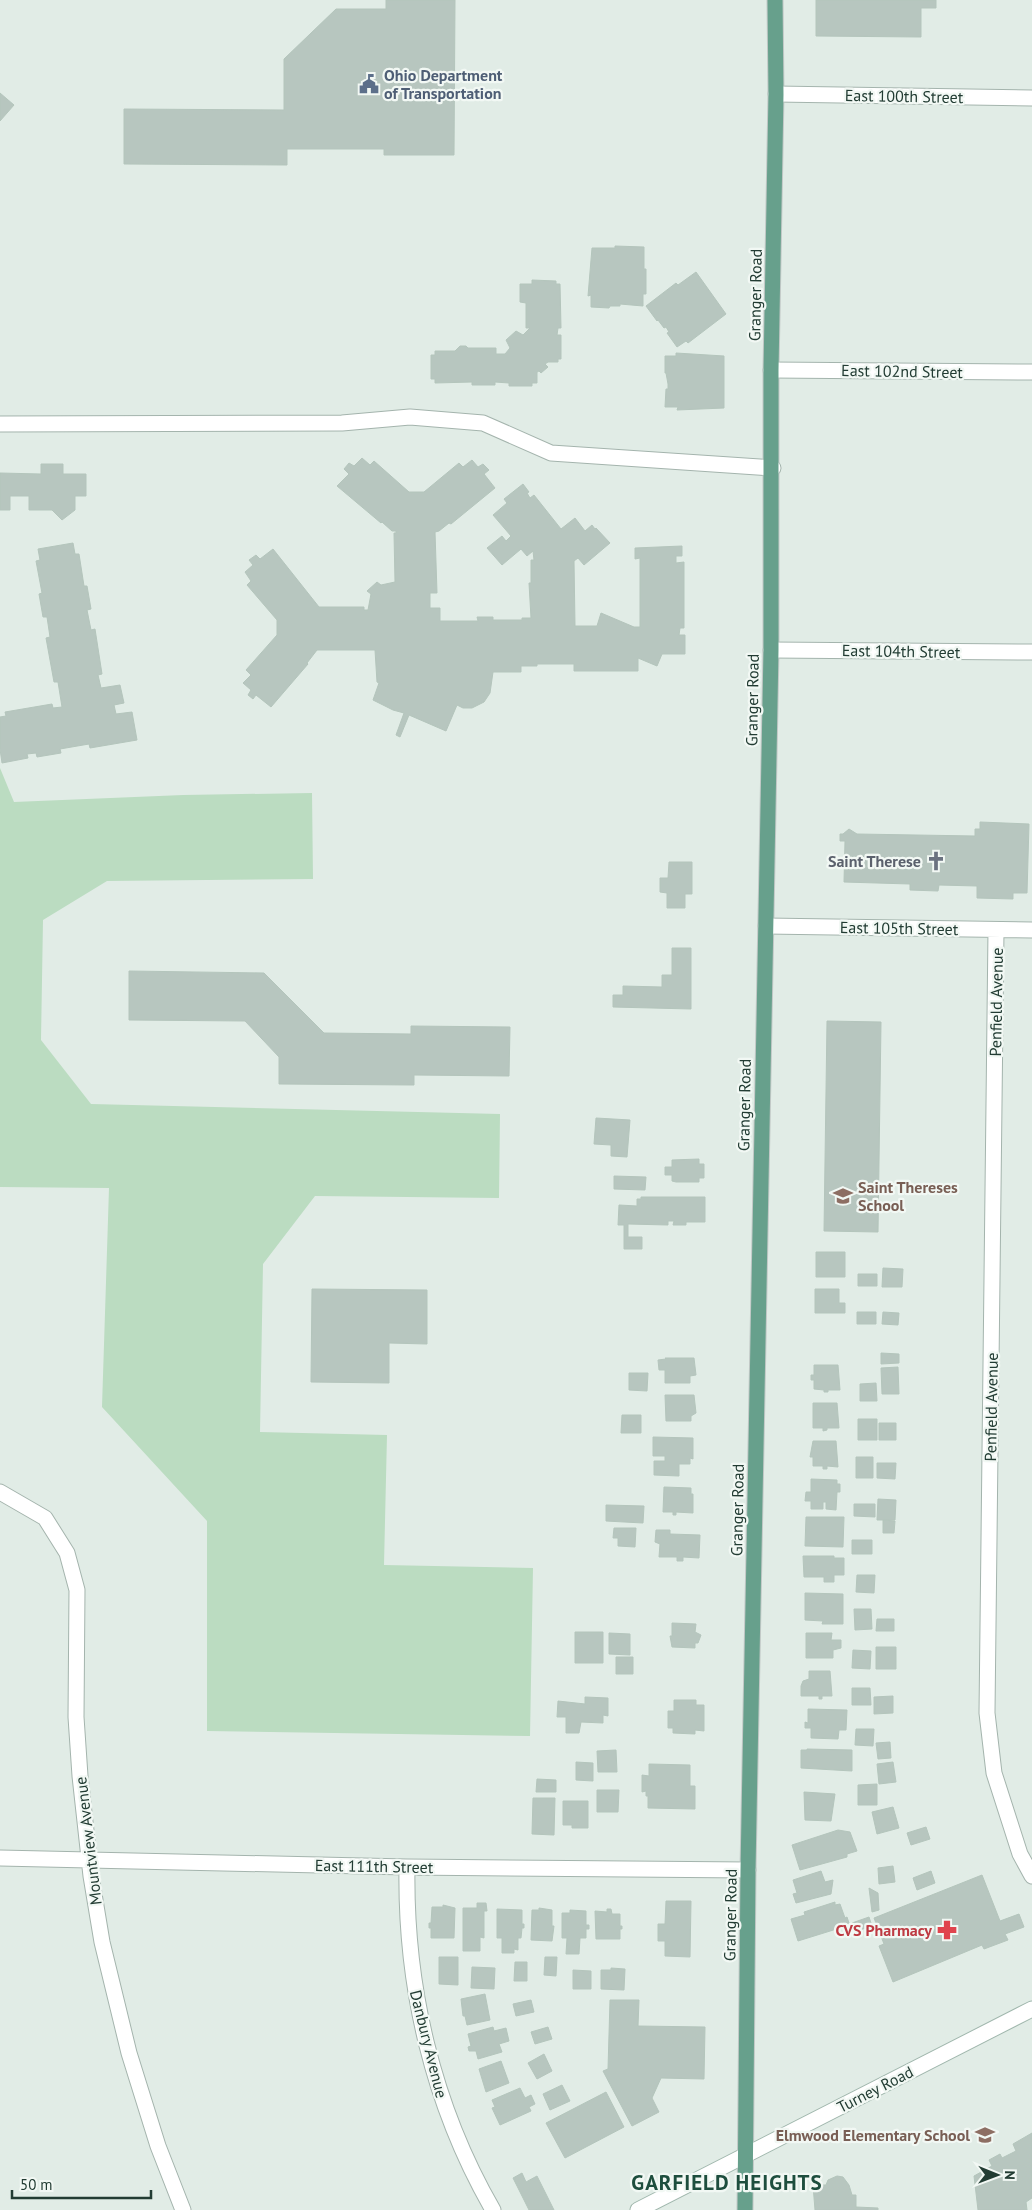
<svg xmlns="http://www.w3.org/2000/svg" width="1032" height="2210" viewBox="0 0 1032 2210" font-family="'PT Sans',sans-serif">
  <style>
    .green { fill: #bbdcc1 }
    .building { fill: #b7c6bf; stroke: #b4c5bc }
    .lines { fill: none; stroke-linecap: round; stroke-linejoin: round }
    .street-casing { stroke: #a4b4ad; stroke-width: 17 }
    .secondary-casing { stroke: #a0b7ad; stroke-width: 17 }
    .primary-casing { stroke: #c1c8c6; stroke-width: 17 }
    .street { stroke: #fff; stroke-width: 15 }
    .secondary { stroke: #fff; stroke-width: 15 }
    .primary { stroke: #67a08c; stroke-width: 15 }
    .labels { text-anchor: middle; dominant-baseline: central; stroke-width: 4.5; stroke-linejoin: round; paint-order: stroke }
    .service-label { font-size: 16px; font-weight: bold; fill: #4e5e75; stroke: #f2f8f4; text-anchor: start }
    .street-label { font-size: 16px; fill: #223c33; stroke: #f2f8f4 }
    .worship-label { font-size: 16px; font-weight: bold; fill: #5b616d; stroke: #f2f8f4; text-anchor: end }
    .education-label { font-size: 16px; font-weight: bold; fill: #785e54; stroke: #f2f8f4; text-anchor: start }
    .health-label { font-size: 16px; font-weight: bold; fill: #be3a42; stroke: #f2f8f4; text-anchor: end }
    .district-label { font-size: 21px; font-weight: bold; letter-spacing: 1px; fill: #1e4e3e; stroke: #f2f8f4 }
  </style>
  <rect width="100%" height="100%" fill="#e1ece6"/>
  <path class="green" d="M 0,768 L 14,802 L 183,795 L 312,793 L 313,879 L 107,881 L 43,920 L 41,1040 L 91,1104 L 500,1114 L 499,1198 L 315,1196 L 263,1264 L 260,1432 L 387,1435 L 384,1565 L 533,1568 L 530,1736 L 207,1731 L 207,1521 L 102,1407 L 109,1188 L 0,1187 Z"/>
  <path class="building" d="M 386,0 L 455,0 L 454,155 L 384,155 L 384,149 L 287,149 L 287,165 L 124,164 L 124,109 L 284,110 L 284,59 L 336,9 L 386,9 Z
    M 816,0 L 936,0 L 936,8 L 921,8 L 921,37 L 816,36 Z
    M 0,93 L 14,105 L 0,121 Z
    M 615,246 L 644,247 L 644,269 L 646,269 L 646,294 L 643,294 L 643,306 L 620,304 L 620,306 L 610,306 L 609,308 L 591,307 L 591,295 L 588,296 L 592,248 L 615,248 Z
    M 696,272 L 726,314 L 688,343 L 686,341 L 677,347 L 667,333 L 669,332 L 666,327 L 664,328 L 658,320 L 657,321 L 646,306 L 676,283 L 678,285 Z
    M 532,280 L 556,281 L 556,284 L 560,284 L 561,328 L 558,328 L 557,335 L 561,335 L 561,359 L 558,359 L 558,362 L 548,362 L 545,364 L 548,367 L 541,373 L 539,371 L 537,372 L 537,383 L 532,383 L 532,386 L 509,386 L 509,383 L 495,382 L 495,385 L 472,385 L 472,382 L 435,383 L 435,379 L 431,379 L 431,355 L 435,355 L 435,351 L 455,351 L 460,346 L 466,346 L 468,348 L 496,348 L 496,354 L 505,354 L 510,348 L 506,340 L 516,331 L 523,335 L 530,328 L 526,328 L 526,303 L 520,302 L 520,284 L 532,284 Z
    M 676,353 L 724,356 L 724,408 L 677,410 L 678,407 L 665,407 L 666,389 L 668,389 L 668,384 L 666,373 L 665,373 L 665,356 L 676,356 Z
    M 362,458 L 370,465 L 374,461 L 409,492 L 424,492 L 459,463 L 463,467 L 472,460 L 478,467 L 483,464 L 489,470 L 484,474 L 495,488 L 451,524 L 449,523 L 439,531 L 435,532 L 437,593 L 430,593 L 430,608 L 440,608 L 440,621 L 478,621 L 477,617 L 493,617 L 493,620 L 522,620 L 522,618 L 531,618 L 529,583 L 531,583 L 531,560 L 534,560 L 533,551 L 527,556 L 521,549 L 502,565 L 487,548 L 502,536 L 506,541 L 511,536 L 493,515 L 507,503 L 504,499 L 523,484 L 529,492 L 527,493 L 530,498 L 534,495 L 561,529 L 575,518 L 585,531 L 592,525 L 595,529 L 596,528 L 610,543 L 584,565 L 578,558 L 574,561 L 575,626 L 597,626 L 601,613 L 634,627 L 640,627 L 640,558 L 635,559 L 635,548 L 682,546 L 682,556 L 676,556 L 676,563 L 684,562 L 684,628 L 680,628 L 679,635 L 685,635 L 685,654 L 662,654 L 657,666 L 638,658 L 638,671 L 574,671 L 574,664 L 537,664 L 537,666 L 521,666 L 521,672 L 493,672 L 490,693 L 484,702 L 472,708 L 463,708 L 457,705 L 446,731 L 409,715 L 400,737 L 396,735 L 404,713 L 393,710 L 373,700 L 379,683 L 377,682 L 375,650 L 317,650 L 307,663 L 308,664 L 271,707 L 256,695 L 253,699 L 248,695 L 251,690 L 243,683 L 251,675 L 246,670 L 277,635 L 277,620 L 247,585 L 251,581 L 245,572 L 253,565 L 249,560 L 256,555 L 260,559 L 273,549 L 319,607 L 364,607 L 364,610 L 368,610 L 371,594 L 367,591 L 377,582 L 381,585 L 395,582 L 394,533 L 396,533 L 396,531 L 392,531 L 382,522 L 381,523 L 337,486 L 349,474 L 344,469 L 349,463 L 354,466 Z
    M 41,464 L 63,464 L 63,474 L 86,474 L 86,496 L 75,496 L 75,510 L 62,520 L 52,510 L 29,510 L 29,496 L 10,496 L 10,510 L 0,510 L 0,473 L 41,474 Z
    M 73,543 L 75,554 L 79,554 L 84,586 L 87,586 L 91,609 L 87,610 L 91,630 L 95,629 L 102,674 L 98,675 L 101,688 L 120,685 L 124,703 L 114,705 L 116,714 L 132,712 L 137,740 L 90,748 L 89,744 L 60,749 L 61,753 L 37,757 L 36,753 L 27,754 L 28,758 L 2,763 L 0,749 L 0,717 L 6,716 L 5,712 L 52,704 L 53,708 L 62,707 L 58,682 L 54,682 L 46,638 L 50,637 L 47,617 L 43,617 L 39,594 L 42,593 L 36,561 L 40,560 L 38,549 Z
    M 980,822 L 1029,824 L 1027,893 L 1013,893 L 1013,899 L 977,898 L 977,886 L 939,885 L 938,891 L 910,890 L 910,884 L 844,882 L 845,841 L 840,841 L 840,834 L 843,834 L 849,829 L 857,834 L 975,836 L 975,829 L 980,829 Z
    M 669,862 L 692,862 L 692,894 L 685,894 L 685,908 L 667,908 L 667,893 L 660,892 L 660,878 L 668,878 Z
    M 672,948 L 691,948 L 691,1009 L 613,1007 L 613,995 L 623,995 L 623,986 L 662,987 L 662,975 L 672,975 Z
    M 129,971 L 264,973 L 324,1033 L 411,1034 L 411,1026 L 510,1027 L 509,1076 L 414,1075 L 414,1085 L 279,1084 L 279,1057 L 245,1021 L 129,1020 Z
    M 827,1021 L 881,1022 L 878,1232 L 824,1231 Z
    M 596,1118 L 630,1120 L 627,1157 L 611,1156 L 611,1145 L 594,1144 Z
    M 699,1159 L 699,1164 L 704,1164 L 704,1178 L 699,1178 L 699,1182 L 676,1182 L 672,1181 L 672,1175 L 665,1175 L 665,1167 L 672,1167 L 672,1160 Z
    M 614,1176 L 646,1177 L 645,1190 L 614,1189 Z
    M 641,1197 L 705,1197 L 705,1222 L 686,1222 L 686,1225 L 673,1225 L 674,1221 L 668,1221 L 668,1225 L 628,1224 L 628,1237 L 642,1237 L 642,1249 L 624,1249 L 624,1225 L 618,1225 L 619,1205 L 637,1206 L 637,1199 L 641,1199 Z
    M 816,1252 L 845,1252 L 845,1277 L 816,1277 Z
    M 883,1268 L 903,1269 L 902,1287 L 882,1287 Z
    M 858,1274 L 877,1274 L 877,1286 L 858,1286 Z
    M 312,1289 L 427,1290 L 427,1344 L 389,1343 L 389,1383 L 311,1382 Z
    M 815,1289 L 839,1289 L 839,1303 L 845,1303 L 845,1313 L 815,1313 Z
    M 857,1312 L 876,1312 L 876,1324 L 857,1324 Z
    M 883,1312 L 899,1313 L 898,1325 L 882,1324 Z
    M 881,1353 L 899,1354 L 899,1363 L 881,1364 Z
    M 665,1358 L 694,1358 L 696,1375 L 690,1376 L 690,1383 L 665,1383 L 665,1370 L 659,1370 L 658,1360 L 666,1359 Z
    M 814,1365 L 838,1365 L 840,1390 L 828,1390 L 828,1392 L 824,1392 L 824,1390 L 814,1389 L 814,1380 L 811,1380 L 811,1375 L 814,1375 Z
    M 898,1367 L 899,1394 L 882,1394 L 881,1368 Z
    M 629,1373 L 648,1373 L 647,1391 L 629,1390 Z
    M 876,1383 L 877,1401 L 860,1401 L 860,1384 Z
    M 665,1395 L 694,1395 L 696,1413 L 691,1416 L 691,1421 L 666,1421 Z
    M 813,1403 L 837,1403 L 839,1428 L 827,1428 L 827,1430 L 823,1431 L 823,1428 L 813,1428 Z
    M 622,1415 L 641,1415 L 641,1433 L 621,1433 Z
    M 858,1419 L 877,1419 L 877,1440 L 858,1440 Z
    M 879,1423 L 896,1423 L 896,1440 L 879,1440 Z
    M 653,1437 L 693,1438 L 693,1459 L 690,1458 L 690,1464 L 679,1464 L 679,1476 L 654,1475 L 654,1461 L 665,1461 L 665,1456 L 653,1456 Z
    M 813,1441 L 836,1441 L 838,1467 L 827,1466 L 827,1469 L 823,1469 L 823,1466 L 813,1466 L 813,1457 L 810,1457 Z
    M 856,1457 L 873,1457 L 873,1478 L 856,1478 Z
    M 877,1463 L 896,1463 L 895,1479 L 877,1478 Z
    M 811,1479 L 837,1480 L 837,1484 L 840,1484 L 840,1492 L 837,1492 L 836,1510 L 826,1509 L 826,1502 L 823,1502 L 823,1509 L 811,1509 L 811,1501 L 805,1501 L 806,1492 L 811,1492 Z
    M 664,1487 L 691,1488 L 691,1494 L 693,1494 L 693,1513 L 676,1512 L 676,1515 L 673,1515 L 673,1512 L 663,1512 Z
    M 878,1499 L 896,1500 L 895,1520 L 877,1520 Z
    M 854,1504 L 875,1504 L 875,1517 L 854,1516 Z
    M 606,1505 L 644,1506 L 643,1523 L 606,1521 Z
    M 806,1517 L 844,1517 L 843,1547 L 805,1546 Z
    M 883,1520 L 895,1521 L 894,1533 L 883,1533 Z
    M 614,1528 L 636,1528 L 635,1547 L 618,1546 L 618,1538 L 613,1538 Z
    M 656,1530 L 670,1530 L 670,1534 L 700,1535 L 699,1558 L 683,1557 L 683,1561 L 677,1561 L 677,1557 L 659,1557 L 660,1544 L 655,1542 Z
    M 852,1540 L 872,1540 L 872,1554 L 852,1554 Z
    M 803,1556 L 834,1556 L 834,1558 L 844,1558 L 844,1575 L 834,1575 L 834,1582 L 824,1582 L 824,1577 L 804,1577 Z
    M 857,1575 L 875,1575 L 874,1593 L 856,1592 Z
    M 805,1593 L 843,1594 L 843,1624 L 822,1624 L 823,1621 L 805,1620 Z
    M 854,1609 L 871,1609 L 872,1629 L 855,1630 Z
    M 877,1619 L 894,1619 L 894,1631 L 876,1631 Z
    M 672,1623 L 696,1624 L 695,1632 L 701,1635 L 698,1643 L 695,1643 L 695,1648 L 672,1647 L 670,1636 L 672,1636 Z
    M 575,1632 L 603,1632 L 603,1663 L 575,1663 Z
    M 609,1633 L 630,1634 L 630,1655 L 609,1654 Z
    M 806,1633 L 832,1633 L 831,1640 L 841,1640 L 841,1648 L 833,1650 L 833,1658 L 806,1658 Z
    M 876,1647 L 896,1647 L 896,1669 L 876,1669 Z
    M 853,1650 L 871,1651 L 870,1669 L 852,1668 Z
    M 616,1657 L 633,1657 L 633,1674 L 616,1674 Z
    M 809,1671 L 830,1671 L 832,1696 L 822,1696 L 822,1699 L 819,1699 L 819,1696 L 801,1696 L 801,1686 L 803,1681 L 809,1679 Z
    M 852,1688 L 870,1688 L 871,1705 L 852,1705 Z
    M 893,1696 L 893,1713 L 874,1714 L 874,1697 Z
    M 585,1697 L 608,1698 L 608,1716 L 603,1715 L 603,1723 L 581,1722 L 579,1733 L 566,1733 L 566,1717 L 557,1717 L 558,1701 L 585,1704 Z
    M 674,1700 L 696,1700 L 696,1705 L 704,1705 L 704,1731 L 695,1730 L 695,1734 L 673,1733 L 673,1728 L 668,1728 L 668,1711 L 674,1711 Z
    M 808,1709 L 847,1710 L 846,1730 L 839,1730 L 838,1739 L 811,1738 L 811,1728 L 805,1728 L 805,1722 L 808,1723 Z
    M 856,1729 L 874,1729 L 873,1746 L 855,1745 Z
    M 890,1742 L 891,1758 L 878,1759 L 876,1743 Z
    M 807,1749 L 852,1750 L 852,1771 L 801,1768 L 801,1750 L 807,1750 Z
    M 616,1750 L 617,1772 L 598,1772 L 597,1751 Z
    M 576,1762 L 593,1763 L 593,1781 L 576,1780 Z
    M 893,1762 L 896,1782 L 879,1784 L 877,1764 Z
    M 649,1764 L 690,1765 L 690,1786 L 695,1786 L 695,1809 L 648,1808 L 648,1796 L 646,1796 L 646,1791 L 642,1792 L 642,1775 L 649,1776 Z
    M 537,1779 L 556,1780 L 556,1792 L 536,1792 Z
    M 877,1784 L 877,1805 L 858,1805 L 858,1785 Z
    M 597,1790 L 619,1790 L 618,1812 L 597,1812 Z
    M 804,1792 L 835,1794 L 831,1821 L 805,1820 Z
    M 533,1798 L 555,1798 L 554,1835 L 532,1834 Z
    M 563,1801 L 588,1801 L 588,1828 L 572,1828 L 572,1825 L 563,1825 Z
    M 893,1807 L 899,1828 L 877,1834 L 872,1812 Z
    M 926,1827 L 930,1839 L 911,1845 L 907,1833 Z
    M 838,1830 L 850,1832 L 857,1851 L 847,1854 L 847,1857 L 800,1870 L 792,1845 Z
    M 893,1866 L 895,1882 L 879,1884 L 878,1868 Z
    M 821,1871 L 825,1882 L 833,1880 L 831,1894 L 796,1903 L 793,1894 L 797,1893 L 793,1880 Z
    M 931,1871 L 935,1883 L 917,1890 L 913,1878 Z
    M 982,1875 L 1000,1921 L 1019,1914 L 1024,1927 L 1005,1934 L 1008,1940 L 984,1949 L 982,1945 L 893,1982 L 879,1946 L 884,1944 L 874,1918 Z
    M 869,1888 L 878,1893 L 879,1910 L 872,1912 Z
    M 666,1901 L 691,1901 L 690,1957 L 665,1956 L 665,1941 L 658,1941 L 658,1924 L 665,1924 Z
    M 835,1902 L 835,1905 L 840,1904 L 845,1918 L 847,1917 L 849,1923 L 842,1925 L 843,1927 L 798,1941 L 791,1919 L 805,1915 L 804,1912 Z
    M 477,1903 L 486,1903 L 487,1911 L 484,1911 L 484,1938 L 480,1937 L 480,1951 L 463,1951 L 463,1908 L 477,1908 Z
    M 443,1905 L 455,1908 L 454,1938 L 431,1938 L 431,1928 L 429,1928 L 429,1923 L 431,1923 L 432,1907 L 443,1907 Z
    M 539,1908 L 552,1910 L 552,1926 L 554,1926 L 552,1941 L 531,1940 L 532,1910 L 539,1910 Z
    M 497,1909 L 522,1910 L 522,1924 L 524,1924 L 524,1928 L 522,1928 L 521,1938 L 518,1938 L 518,1950 L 514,1949 L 514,1953 L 502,1953 L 502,1938 L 497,1938 Z
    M 607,1909 L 611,1909 L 612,1914 L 620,1914 L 620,1926 L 622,1926 L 622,1929 L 620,1929 L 620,1939 L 596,1939 L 595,1911 L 607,1912 Z
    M 570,1910 L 586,1911 L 586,1925 L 589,1925 L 589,1929 L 586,1929 L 586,1938 L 580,1938 L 579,1954 L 566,1954 L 567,1938 L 562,1938 L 562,1913 L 570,1913 Z
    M 869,1917 L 872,1926 L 854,1932 L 852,1923 Z
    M 439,1957 L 458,1957 L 458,1985 L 439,1984 Z
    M 545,1957 L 557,1957 L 556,1976 L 544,1975 Z
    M 515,1962 L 527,1962 L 527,1981 L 514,1981 Z
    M 472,1967 L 495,1968 L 494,1989 L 471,1988 Z
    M 611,1968 L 625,1969 L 624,1990 L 601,1989 L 601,1970 L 611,1970 Z
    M 573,1970 L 591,1971 L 591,1989 L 573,1989 Z
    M 485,1994 L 490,2020 L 467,2025 L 465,2016 L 463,2016 L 461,1999 Z
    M 531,2000 L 534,2012 L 516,2016 L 513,2004 Z
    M 610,2000 L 639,2000 L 638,2026 L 705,2027 L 704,2079 L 661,2078 L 652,2098 L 659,2112 L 632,2126 L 603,2071 L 608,2069 Z
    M 493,2027 L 494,2031 L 506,2028 L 509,2041 L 499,2044 L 502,2052 L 478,2059 L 476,2051 L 469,2051 L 468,2047 L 471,2046 L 468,2034 Z
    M 548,2027 L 552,2039 L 535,2044 L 531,2032 Z
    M 544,2054 L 552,2071 L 537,2079 L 528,2063 Z
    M 501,2061 L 509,2083 L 486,2092 L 479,2069 Z
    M 562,2085 L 570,2101 L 550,2110 L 543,2094 Z
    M 520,2088 L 525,2098 L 531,2095 L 535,2104 L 529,2107 L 531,2111 L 500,2125 L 492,2108 L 495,2107 L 492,2100 Z
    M 606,2092 L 624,2127 L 565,2158 L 546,2123 Z
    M 1032,2133 L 1032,2198 L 1026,2202 L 1027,2210 L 978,2210 L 974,2176 L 992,2166 L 989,2160 L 1000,2154 L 1002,2158 L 1016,2151 L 1013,2144 Z
    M 522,2173 L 526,2182 L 537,2176 L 554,2210 L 529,2210 L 513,2178 Z
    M 837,2176 L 843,2177 L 849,2185 L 852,2195 L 856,2195 L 856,2207 L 878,2208 L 878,2210 L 815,2210 L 813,2185 L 826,2185 L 828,2180 Z"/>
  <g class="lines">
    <defs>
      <path id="street" d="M 776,94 L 1032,98
        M 771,370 L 1032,372
        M 0,424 L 342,423 L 410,417 L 483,423 L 551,453 L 773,468
        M 771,650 L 1032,652
        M 766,926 L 1032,930
        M 996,930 L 987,1713 L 994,1773 L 1020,1854 L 1032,1876
        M 0,1492 L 45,1518 L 67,1553 L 77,1590 L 76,1717 L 80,1776 L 91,1876 L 102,1942 L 129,2053 L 158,2146 L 183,2210
        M 0,1858 L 407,1867 L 748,1870
        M 407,1867 C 405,1987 433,2106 493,2210"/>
      <path id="secondary" d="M 638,2210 L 1032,2009"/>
      <path id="primary" d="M 745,2210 L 748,1870 L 771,650 L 771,370 L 776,94 L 775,0"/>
    </defs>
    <use href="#street" class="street-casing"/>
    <use href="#secondary" class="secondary-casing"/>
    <use href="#primary" class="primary-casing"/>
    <use href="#street" class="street"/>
    <use href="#secondary" class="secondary"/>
    <use href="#primary" class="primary"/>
  </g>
  <defs>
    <symbol id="civic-bare" viewBox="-9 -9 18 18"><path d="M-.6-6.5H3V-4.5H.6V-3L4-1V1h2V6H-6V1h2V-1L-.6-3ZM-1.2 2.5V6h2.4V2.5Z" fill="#5c6f8a" stroke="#f2f8f4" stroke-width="2.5" paint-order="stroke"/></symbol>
    <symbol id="church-bare" viewBox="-9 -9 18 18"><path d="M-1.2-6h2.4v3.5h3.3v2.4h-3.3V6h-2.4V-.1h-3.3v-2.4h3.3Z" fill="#6b7280" stroke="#f2f8f4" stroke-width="2.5" paint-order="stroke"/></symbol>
    <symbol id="school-bare" viewBox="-9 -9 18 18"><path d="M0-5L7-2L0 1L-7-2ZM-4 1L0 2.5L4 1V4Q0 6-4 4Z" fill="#8d6e63" stroke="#f2f8f4" stroke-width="2.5" paint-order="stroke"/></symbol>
    <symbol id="pharmacy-bare" viewBox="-9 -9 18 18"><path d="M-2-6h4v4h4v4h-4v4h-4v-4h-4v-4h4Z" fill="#e0444e" stroke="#f2f8f4" stroke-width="2.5" paint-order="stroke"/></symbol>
  </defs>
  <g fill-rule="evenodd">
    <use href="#civic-bare" x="355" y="70" width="28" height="28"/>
    <use href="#church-bare" x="922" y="847" width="28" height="28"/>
    <use href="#school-bare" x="829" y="1182" width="28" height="28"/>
    <use href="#pharmacy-bare" x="933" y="1916" width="28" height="28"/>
    <use href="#school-bare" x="971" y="2121" width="28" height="28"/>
  </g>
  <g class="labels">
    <g class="service-label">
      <text x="384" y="75">Ohio Department<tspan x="384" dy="18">of Transportation</tspan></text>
    </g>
    <g class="street-label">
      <text transform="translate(904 96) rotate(1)">East 100th Street</text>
      <text transform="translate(755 295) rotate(-89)">Granger Road</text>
      <text transform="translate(902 371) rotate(1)">East 102nd Street</text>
      <text transform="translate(901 651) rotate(1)">East 104th Street</text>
      <text transform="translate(752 700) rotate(-89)">Granger Road</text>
      <text transform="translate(899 928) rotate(1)">East 105th Street</text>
      <text transform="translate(996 1002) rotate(-89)">Penfield Avenue</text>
      <text transform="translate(744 1105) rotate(-89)">Granger Road</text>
      <text transform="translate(991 1407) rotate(-89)">Penfield Avenue</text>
      <text transform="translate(737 1510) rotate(-89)">Granger Road</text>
      <text transform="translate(88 1841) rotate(-97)">Mountview Avenue</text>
      <text transform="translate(374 1866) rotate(1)">East 111th Street</text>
      <text transform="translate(730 1915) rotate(-89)">Granger Road</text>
      <text transform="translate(429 2044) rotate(76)">Danbury Avenue</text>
      <text transform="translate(875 2089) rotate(-27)">Turney Road</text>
    </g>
    <g class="worship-label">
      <text x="921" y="861">Saint Therese</text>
    </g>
    <g class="education-label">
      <text x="858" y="1187">Saint Thereses<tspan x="858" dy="18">School</tspan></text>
      <text x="970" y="2135" text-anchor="end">Elmwood Elementary School</text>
    </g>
    <g class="health-label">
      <text x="932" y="1930">CVS Pharmacy</text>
    </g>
    <g class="district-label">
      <text x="727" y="2182">GARFIELD HEIGHTS</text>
    </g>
  </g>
  <g transform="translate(997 2175) rotate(91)" stroke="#f2f8f4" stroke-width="4" paint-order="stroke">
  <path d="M0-4L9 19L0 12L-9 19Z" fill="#223c33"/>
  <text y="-8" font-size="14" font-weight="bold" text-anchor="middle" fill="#223c33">N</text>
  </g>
  <path d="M12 2190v8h139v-8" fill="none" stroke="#223c33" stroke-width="2.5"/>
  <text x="20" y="2190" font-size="15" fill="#223c33" stroke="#f2f8f4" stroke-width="4" paint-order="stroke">50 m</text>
</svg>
